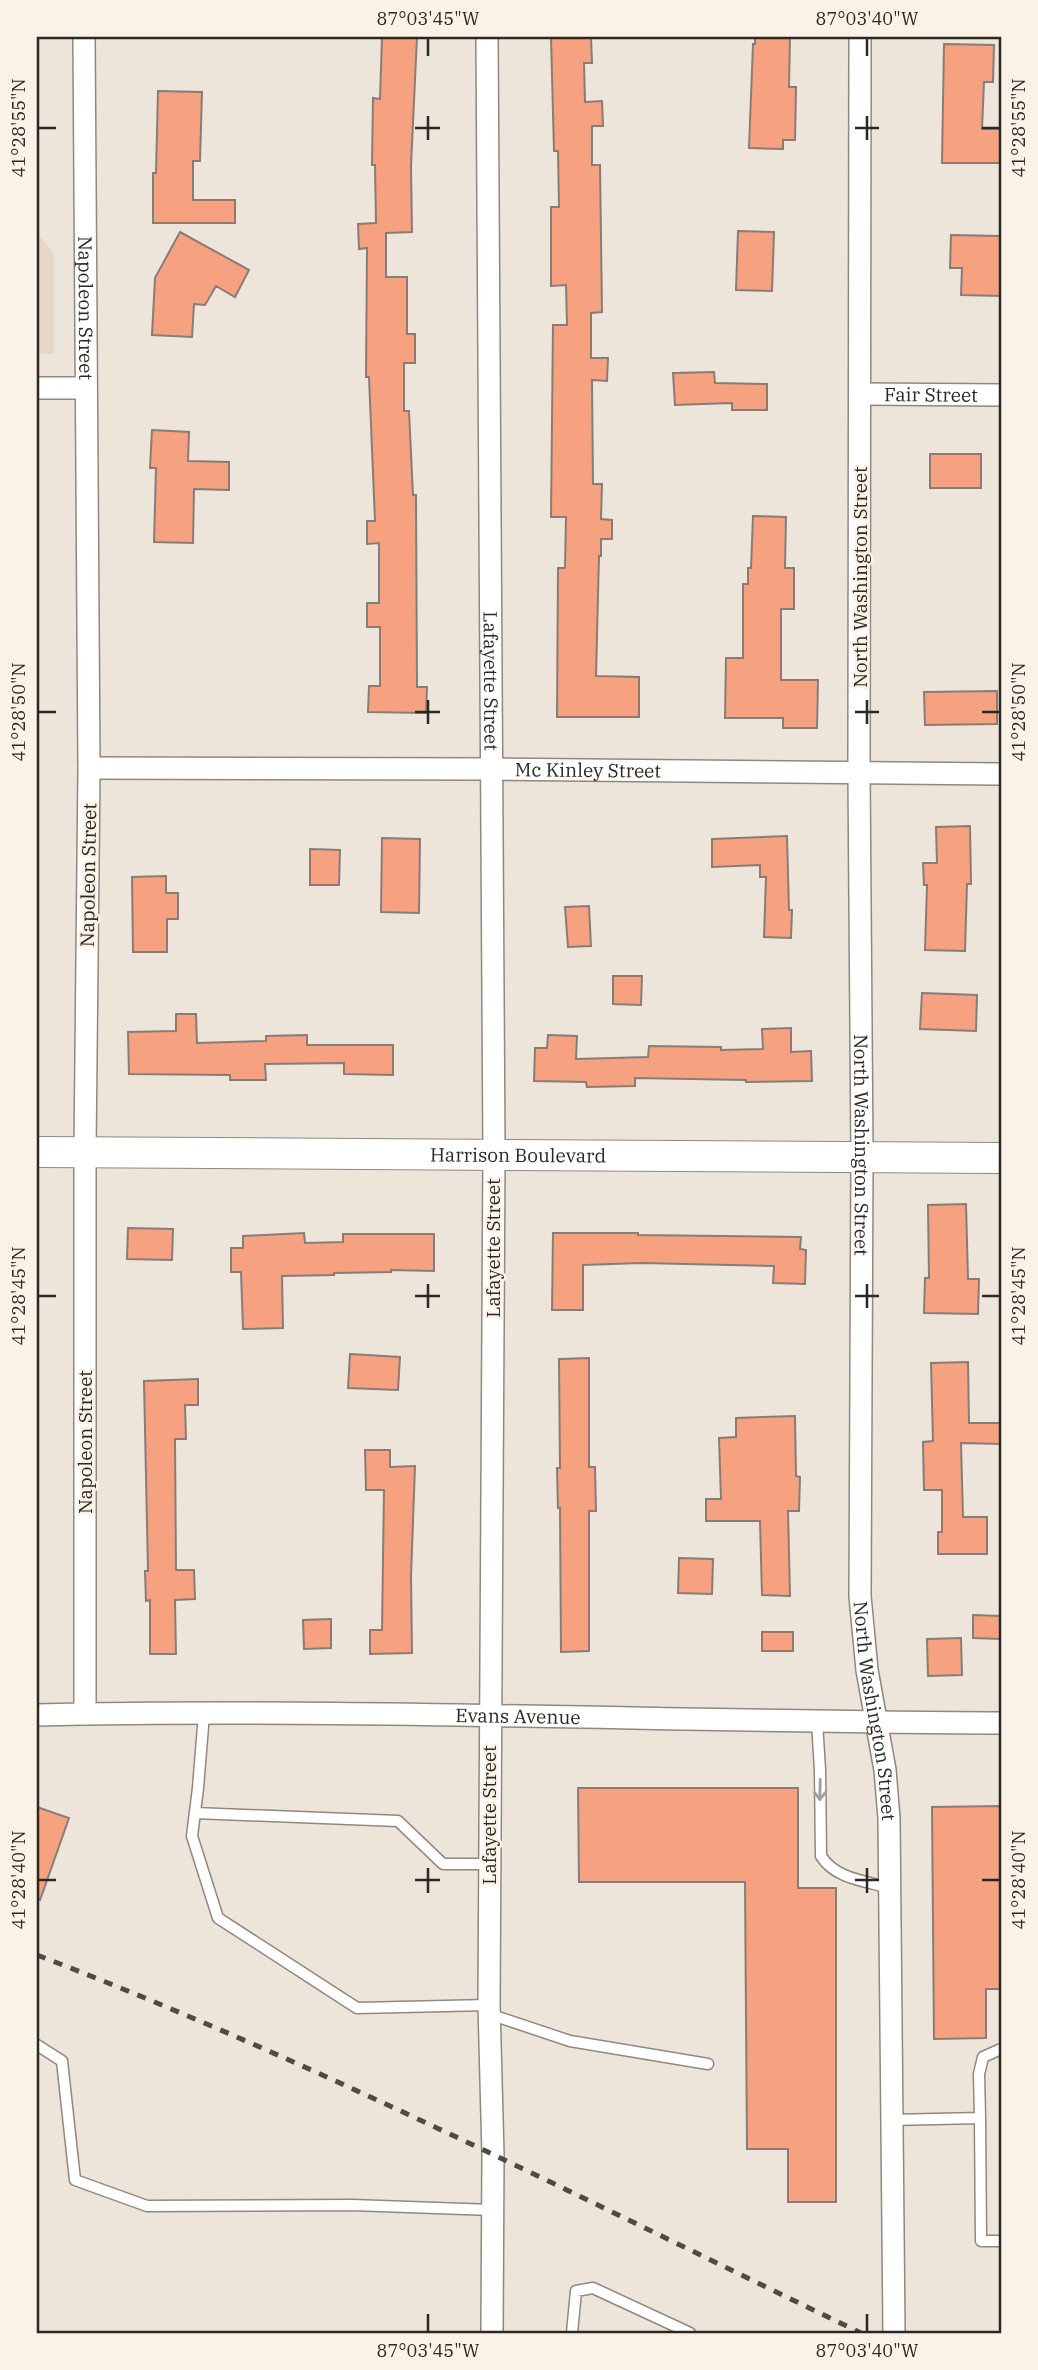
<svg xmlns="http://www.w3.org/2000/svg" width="1038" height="2370" viewBox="0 0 1038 2370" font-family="'IBM Plex Serif',serif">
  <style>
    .built { fill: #e6d8c8 }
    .building { fill: #f6a280; stroke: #897c77; stroke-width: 2 }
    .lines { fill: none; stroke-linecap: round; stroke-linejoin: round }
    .lane-casing { stroke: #90887e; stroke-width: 13 }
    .street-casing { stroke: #90887e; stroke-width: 24 }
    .secondary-casing { stroke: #90887e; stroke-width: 32 }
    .lane { stroke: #fff; stroke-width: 10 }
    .street { stroke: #fff; stroke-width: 21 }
    .secondary { stroke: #fff; stroke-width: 30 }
    .rail { stroke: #4e4a44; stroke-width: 5; stroke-dasharray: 9 9; stroke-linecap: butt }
    .oneway { stroke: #a09e9c }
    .ticks { fill: none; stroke: #2b2823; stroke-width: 2.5 }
    .labels { text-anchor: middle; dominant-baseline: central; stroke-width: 5; stroke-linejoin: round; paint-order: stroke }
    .street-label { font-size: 19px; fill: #2b2823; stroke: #fbf2e7 }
    .neatline { fill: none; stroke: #2b2823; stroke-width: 2.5 }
    .ticks-label { font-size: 18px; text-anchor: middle; fill: #2b2823 }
  </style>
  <rect width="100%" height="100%" fill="#eee5da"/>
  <path class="built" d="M 37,234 L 54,253 L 54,354 L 37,354 Z"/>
  <path class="building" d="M 382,37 L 417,37 L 411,166 L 412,232 L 386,233 L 386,277 L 407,277 L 407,334 L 415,334 L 415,363 L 404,363 L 404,411 L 409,411 L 413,495 L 416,495 L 417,687 L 427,687 L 426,713 L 368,712 L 369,686 L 380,686 L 380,627 L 367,627 L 367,603 L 379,603 L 379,543 L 367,544 L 367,521 L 375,521 L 369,377 L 366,377 L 367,248 L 359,249 L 358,224 L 376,223 L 375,165 L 372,165 L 373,98 L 380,99 Z
    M 551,37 L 591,37 L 592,63 L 584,63 L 585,102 L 602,101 L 603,126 L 592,126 L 592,165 L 600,165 L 602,312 L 591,313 L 591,358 L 608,358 L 607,381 L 592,380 L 593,484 L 602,484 L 601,519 L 612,520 L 612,539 L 601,539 L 601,556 L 599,556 L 596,676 L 639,677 L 639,717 L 557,717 L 558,568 L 565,568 L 566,517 L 551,517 L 553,325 L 567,325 L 566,285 L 551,286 L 551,207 L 559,207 L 558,151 L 554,151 Z
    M 755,37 L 790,37 L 789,87 L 796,87 L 795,140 L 783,140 L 783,149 L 749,148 L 753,44 L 755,44 Z
    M 944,44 L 994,45 L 993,82 L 984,82 L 982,129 L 1001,129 L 1001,163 L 942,163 Z
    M 158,91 L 202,92 L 200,161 L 193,161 L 193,200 L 235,200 L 235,223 L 153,223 L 153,173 L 156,173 Z
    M 738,231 L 774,232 L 772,291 L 736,290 Z
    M 180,232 L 249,270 L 235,297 L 216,286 L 205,305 L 194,304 L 192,337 L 152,335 L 155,278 Z
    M 951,235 L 1001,236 L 1001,296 L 961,295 L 962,268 L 950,268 Z
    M 714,372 L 715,383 L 767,384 L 767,410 L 732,410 L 732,403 L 675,405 L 673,373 Z
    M 152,430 L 189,432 L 188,461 L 229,462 L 229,490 L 194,489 L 193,543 L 154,542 L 156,468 L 150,468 Z
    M 930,454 L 981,454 L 981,488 L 930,488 Z
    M 753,516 L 786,517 L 785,568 L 794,568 L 794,609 L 781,609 L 781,680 L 818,680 L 817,728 L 783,728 L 783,718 L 725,718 L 726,658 L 743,658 L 743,584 L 748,584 L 748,568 L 751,568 Z
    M 997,691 L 997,724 L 925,725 L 924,692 Z
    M 970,826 L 971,884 L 967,884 L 965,951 L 925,950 L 927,885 L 924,885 L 923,863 L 937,863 L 936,827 Z
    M 787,836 L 789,910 L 792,910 L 791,938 L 764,937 L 766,877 L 760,877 L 760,865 L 712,867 L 712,839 Z
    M 382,838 L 420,839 L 419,913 L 381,912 Z
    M 310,849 L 340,850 L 339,885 L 310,885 Z
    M 166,876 L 166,893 L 178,893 L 178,919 L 167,919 L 167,952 L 133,952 L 132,877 Z
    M 589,906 L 591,946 L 568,947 L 565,907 Z
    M 613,976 L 642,976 L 641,1005 L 613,1004 Z
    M 922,993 L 977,995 L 976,1031 L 920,1029 Z
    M 176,1014 L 196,1014 L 197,1043 L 266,1041 L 266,1036 L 307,1035 L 307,1045 L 393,1045 L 393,1075 L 344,1074 L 344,1063 L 265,1064 L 266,1080 L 230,1080 L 230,1075 L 129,1074 L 128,1032 L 176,1031 Z
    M 791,1028 L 791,1052 L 811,1051 L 812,1081 L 746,1082 L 746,1080 L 635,1078 L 635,1086 L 587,1087 L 586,1082 L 534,1081 L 535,1048 L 547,1048 L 548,1035 L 577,1036 L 576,1059 L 648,1057 L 649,1046 L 721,1047 L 721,1050 L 763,1049 L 762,1029 Z
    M 966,1204 L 968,1279 L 979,1279 L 978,1314 L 924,1313 L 925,1278 L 929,1278 L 928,1205 Z
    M 128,1228 L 173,1229 L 172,1260 L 127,1259 Z
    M 304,1233 L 305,1243 L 343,1242 L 343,1234 L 434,1234 L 434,1271 L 391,1270 L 391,1272 L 334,1273 L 334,1275 L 282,1276 L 283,1328 L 243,1329 L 241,1272 L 231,1272 L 231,1248 L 243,1248 L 243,1236 Z
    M 553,1233 L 638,1233 L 638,1235 L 801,1237 L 800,1249 L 806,1250 L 805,1284 L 773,1283 L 774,1266 L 641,1263 L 583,1265 L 583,1310 L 552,1310 Z
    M 350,1354 L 400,1357 L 398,1390 L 348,1388 Z
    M 589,1358 L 589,1467 L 595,1467 L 596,1511 L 589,1511 L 589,1651 L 561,1652 L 560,1508 L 558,1508 L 557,1468 L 560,1468 L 559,1359 Z
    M 968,1362 L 969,1423 L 1001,1423 L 1001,1444 L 961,1443 L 963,1517 L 987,1517 L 987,1554 L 938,1554 L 938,1532 L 942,1532 L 942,1490 L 924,1490 L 923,1442 L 933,1441 L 931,1363 Z
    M 198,1379 L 198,1405 L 185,1405 L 186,1439 L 175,1439 L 176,1570 L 194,1570 L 195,1599 L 175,1600 L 176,1654 L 150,1654 L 150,1600 L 146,1601 L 145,1571 L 148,1571 L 144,1381 Z
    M 795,1416 L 796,1476 L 800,1477 L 799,1511 L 788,1511 L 790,1596 L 762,1595 L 760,1521 L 706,1521 L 706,1499 L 721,1499 L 719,1438 L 736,1437 L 736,1418 Z
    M 365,1450 L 390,1450 L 390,1467 L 415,1466 L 411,1576 L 412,1653 L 370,1654 L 370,1630 L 382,1630 L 384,1490 L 366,1490 Z
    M 679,1558 L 713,1559 L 712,1594 L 678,1593 Z
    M 973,1615 L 1001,1616 L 1001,1639 L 973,1638 Z
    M 331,1619 L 331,1648 L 304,1649 L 303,1620 Z
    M 762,1632 L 793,1632 L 793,1651 L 762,1651 Z
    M 961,1638 L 962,1675 L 928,1676 L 927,1639 Z
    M 578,1788 L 798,1788 L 798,1888 L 836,1888 L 836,2202 L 788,2202 L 788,2149 L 747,2149 L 745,1882 L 579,1882 Z
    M 1001,1806 L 1001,1989 L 986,1989 L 986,2038 L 934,2039 L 932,1807 Z
    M 37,1807 L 69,1818 L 40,1900 L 37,1899 Z"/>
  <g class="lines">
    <defs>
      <path id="lane" d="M 204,1714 L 198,1788 L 192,1836 L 218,1918 L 357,2008 L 489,2005
        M 817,1722 L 820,1770 L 821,1856 C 835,1879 866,1881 890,1888
        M 195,1813 L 398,1821 L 443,1864 L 489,1864
        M 489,2014 L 570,2041 L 708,2064
        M 37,2045 L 62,2061 L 75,2180 L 147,2206 L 352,2205 L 493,2210
        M 980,2118 L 979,2074 L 983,2057 L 1001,2049
        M 891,2120 L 980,2118 L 981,2241 L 1001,2241
        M 572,2333 L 576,2291 L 593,2288 L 690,2333"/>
      <g id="street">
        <path id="s1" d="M 84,37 L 89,768 L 85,1151 L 85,1714"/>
        <path id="s2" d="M 487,37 L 494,1154 L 489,2005 L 493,2155 L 492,2333"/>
        <path id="s3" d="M 860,37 L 859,774 L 862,1156 L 860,1596 L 867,1670 L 885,1770 L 889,1818 L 894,2333"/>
        <path d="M 37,388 L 85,388"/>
        <path id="s4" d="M 861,394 L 1001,395"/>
        <path id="s5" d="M 89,768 L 491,769 L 1001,774"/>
        <path id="s6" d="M 37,1715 C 358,1708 680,1722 1001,1723"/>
      </g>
      <g id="secondary">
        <path id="s7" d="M 37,1152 L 1001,1158"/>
      </g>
    </defs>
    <use href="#lane" class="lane-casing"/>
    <use href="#street" class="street-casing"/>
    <use href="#secondary" class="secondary-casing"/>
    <use href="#lane" class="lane"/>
    <use href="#street" class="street"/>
    <use href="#secondary" class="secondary"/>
    <path class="rail" d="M 37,1955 C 319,2063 589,2202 861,2333"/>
  </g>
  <defs><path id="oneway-shaft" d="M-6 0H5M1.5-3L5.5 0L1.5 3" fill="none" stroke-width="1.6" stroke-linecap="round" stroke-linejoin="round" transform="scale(1.75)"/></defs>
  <use class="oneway" href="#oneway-shaft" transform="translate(820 1790) rotate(91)"/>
  <path class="ticks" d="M 428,38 L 428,56M 867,38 L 867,56M 428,116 L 428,140M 867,116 L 867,140M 38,128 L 56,128M 415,128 L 440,128M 855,128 L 879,128M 982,128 L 1000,128M 428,700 L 428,724M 867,700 L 867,724M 38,712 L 56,712M 415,712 L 440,712M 855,712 L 879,712M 982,712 L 1000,712M 428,1284 L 428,1308M 867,1284 L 867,1308M 38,1296 L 56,1296M 415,1296 L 440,1296M 855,1296 L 879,1296M 982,1296 L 1000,1296M 428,1868 L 428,1893M 867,1868 L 867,1893M 38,1880 L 56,1880M 415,1880 L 440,1880M 855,1880 L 879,1880M 982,1880 L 1000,1880M 428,2314 L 428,2332M 867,2314 L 867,2332"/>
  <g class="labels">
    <g class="street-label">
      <text stroke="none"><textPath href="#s1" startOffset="271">Napoleon Street</textPath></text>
      <text stroke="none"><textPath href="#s4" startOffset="70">Fair Street</textPath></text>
      <text transform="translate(860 577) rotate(-90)">North Washington Street</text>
      <text stroke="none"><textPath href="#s2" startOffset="644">Lafayette Street</textPath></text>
      <text stroke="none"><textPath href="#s5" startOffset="499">Mc Kinley Street</textPath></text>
      <text transform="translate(88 875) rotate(-89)">Napoleon Street</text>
      <text stroke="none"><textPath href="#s3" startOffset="1108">North Washington Street</textPath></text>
      <text stroke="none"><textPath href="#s7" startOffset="481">Harrison Boulevard</textPath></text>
      <text transform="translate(493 1248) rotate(-90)">Lafayette Street</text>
      <text transform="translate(85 1442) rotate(-90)">Napoleon Street</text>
      <text stroke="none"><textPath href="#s3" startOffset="1675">North Washington Street</textPath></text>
      <text stroke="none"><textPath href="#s6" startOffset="481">Evans Avenue</textPath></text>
      <text transform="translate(489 1815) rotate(-90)">Lafayette Street</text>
    </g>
  </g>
  <rect width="1038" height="2370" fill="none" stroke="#fbf2e7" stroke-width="77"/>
  <rect x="38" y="38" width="962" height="2294" class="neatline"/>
  <g class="ticks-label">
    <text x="428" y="25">87°03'45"W</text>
    <text x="867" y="25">87°03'40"W</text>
    <text transform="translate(19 128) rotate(-90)" y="6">41°28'55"N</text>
    <text transform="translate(1019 128) rotate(-90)" y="6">41°28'55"N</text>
    <text transform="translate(19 712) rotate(-90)" y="6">41°28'50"N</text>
    <text transform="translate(1019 712) rotate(-90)" y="6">41°28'50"N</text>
    <text transform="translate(19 1296) rotate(-90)" y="6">41°28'45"N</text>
    <text transform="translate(1019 1296) rotate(-90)" y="6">41°28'45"N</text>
    <text transform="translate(19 1880) rotate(-90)" y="6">41°28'40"N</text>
    <text transform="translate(1019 1880) rotate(-90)" y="6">41°28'40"N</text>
    <text x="428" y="2357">87°03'45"W</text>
    <text x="867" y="2357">87°03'40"W</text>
  </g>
</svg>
